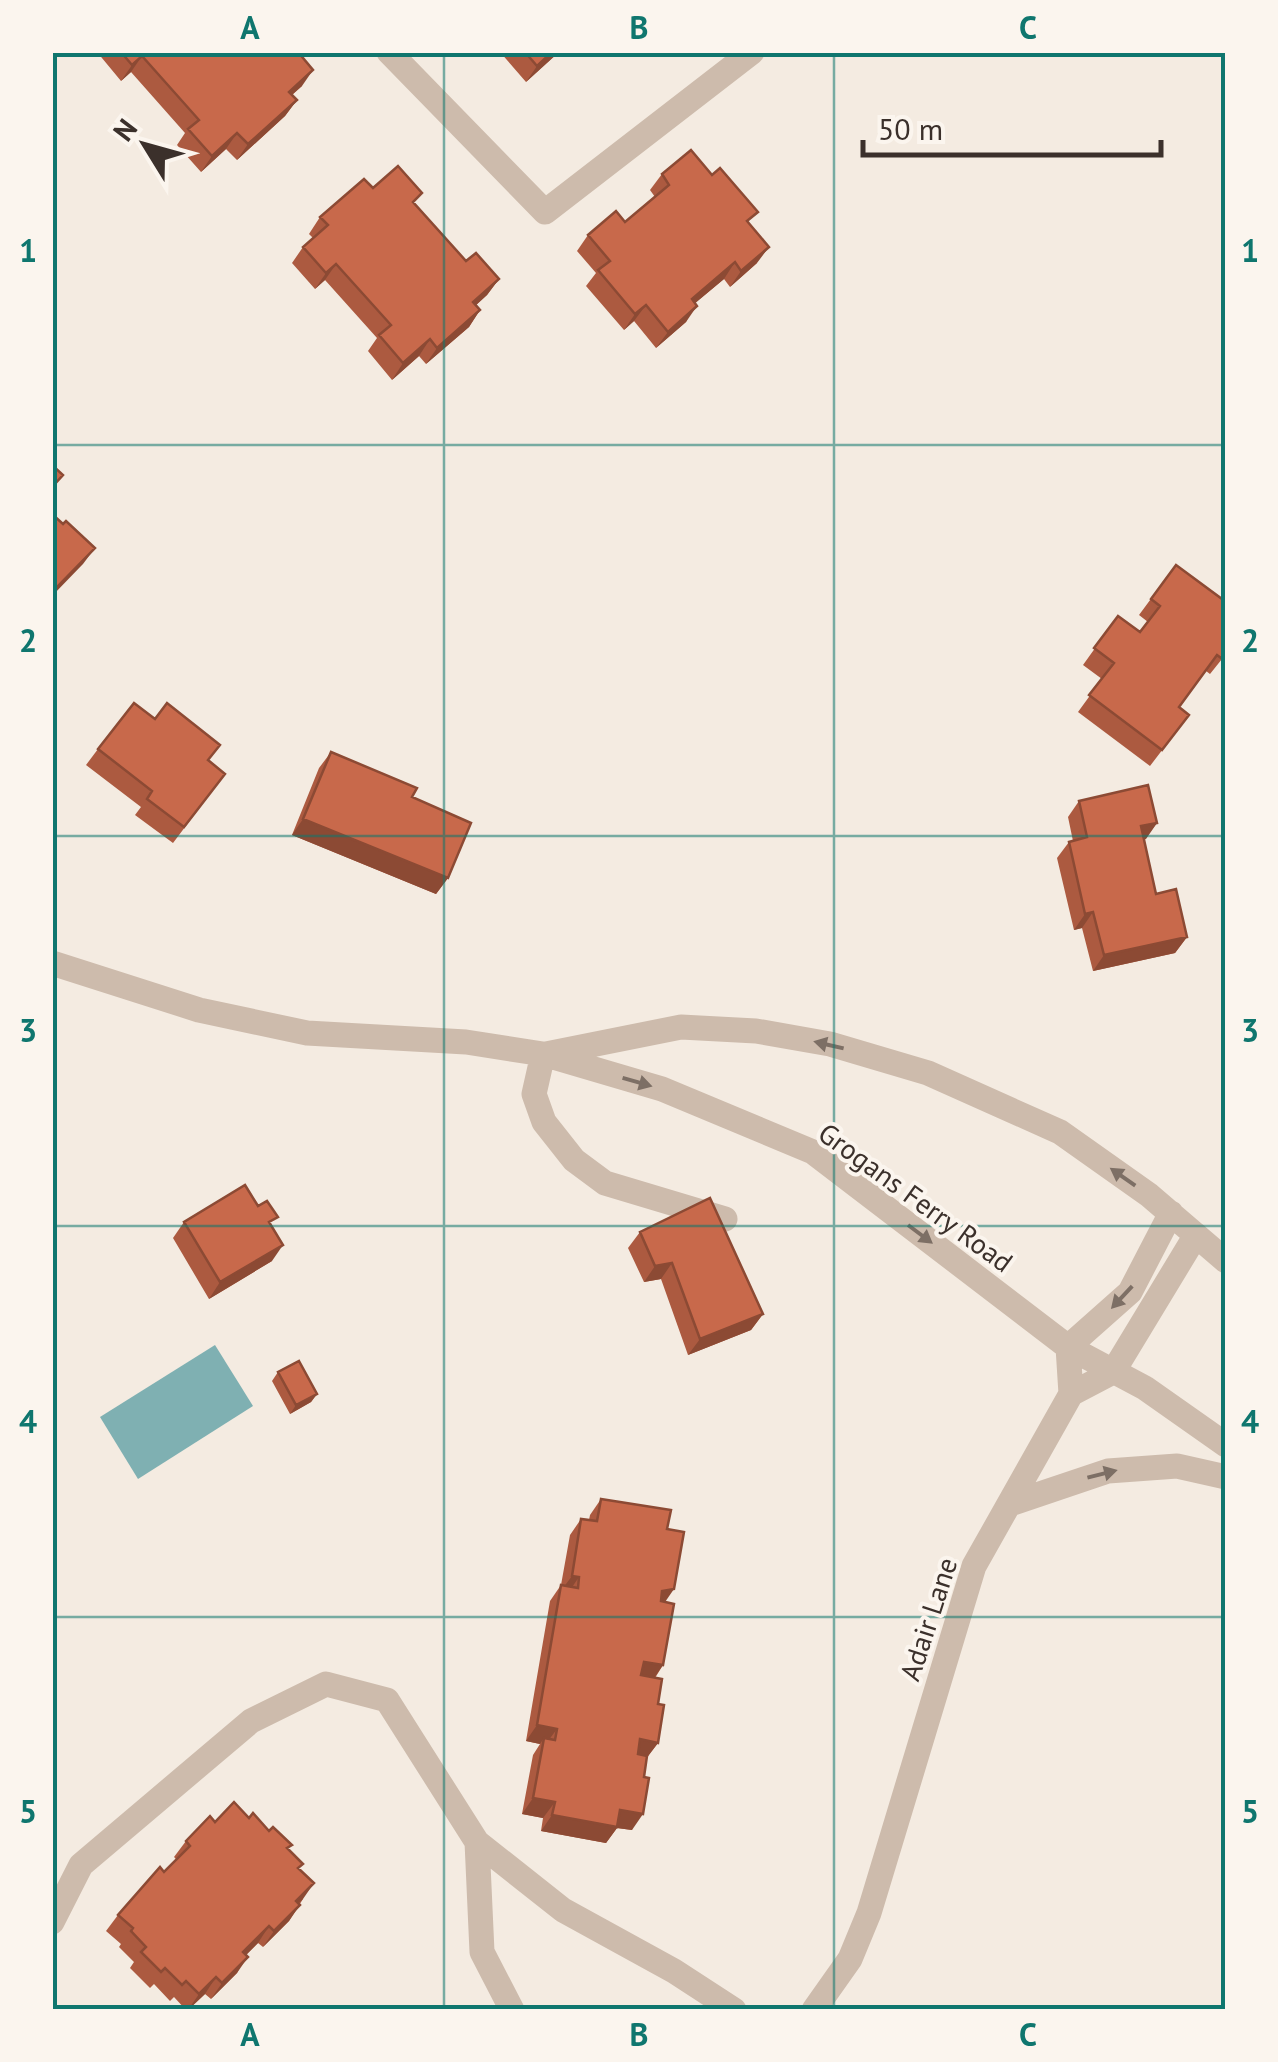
<svg xmlns="http://www.w3.org/2000/svg" width="1278" height="2062" viewBox="0 0 1278 2062" font-family="'PT Sans',sans-serif">
  <style>
    .water { fill: #7fb0b2 }
    .lines { fill: none; stroke-linecap: round; stroke-linejoin: round }
    .minor { stroke: #cdbbac; stroke-width: 25 }
    .wall { fill: #ac5a40 }
    .shaded-wall { fill: #8c4a34 }
    .building { fill: #c8694b; stroke: #8c4a34; stroke-width: 2.5 }
    .oneway { fill: #7d6f65 }
    .grid { fill: none; stroke: #0f766e; stroke-width: 2.5; stroke-opacity: 0.55 }
    .labels { text-anchor: middle; dominant-baseline: central; stroke-width: 8; stroke-linejoin: round; paint-order: stroke }
    .street-label { font-size: 28px; fill: #3b302b; stroke: #fbf5ee }
    .neatline { fill: none; stroke: #0f766e; stroke-width: 4 }
    .grid-label { font-size: 32px; text-anchor: middle; font-weight: bold; fill: #0f766e }
  </style>
  <rect width="100%" height="100%" fill="#f4ebe1"/>
  <path class="water" d="M 215,1345 L 253,1406 L 138,1479 L 100,1417 Z"/>
  <g class="lines">
    <path class="minor" d="M 389,52 L 545,212 L 752,52
      M 52,963 L 199,1010 L 307,1033 L 466,1042 L 543,1054 L 662,1089 L 813,1152 L 1068,1347 L 1145,1388 L 1226,1445
      M 543,1054 L 534,1094 L 544,1122 L 574,1160 L 605,1183 L 725,1219
      M 546,1054 L 681,1027 L 756,1031 L 830,1044 L 928,1073 L 1060,1132 L 1149,1195 L 1226,1261
      M 1071,1394 L 1068,1347 L 1130,1292 L 1171,1213
      M 1010,1504 L 1108,1471 L 1177,1466 L 1226,1477
      M 477,1842 L 482,1952 L 512,2010
      M 52,1922 L 81,1865 L 251,1721 L 326,1684 L 387,1700 L 477,1842 L 563,1910 L 674,1971 L 734,2010
      M 814,2010 L 850,1959 L 869,1913 L 974,1566 L 1071,1394 L 1113,1372 L 1196,1235"/>
  </g>
  <path class="wall" d="M 97,52 L 298,52 L 302,86 L 292,95 L 297,100 L 285,116 L 237,160 L 226,149 L 201,172 L 177,145 L 185,133 L 131,72 L 121,81 Z
    M 500,52 L 559,52 L 526,82 Z
    M 662,174 L 750,224 L 757,263 L 730,287 L 724,279 L 695,303 L 686,322 L 656,348 L 634,321 L 624,330 L 586,286 L 596,273 L 577,251 L 588,235 L 625,222 L 655,197 L 650,190 Z
    M 373,188 L 415,204 L 466,261 L 499,279 L 487,295 L 476,305 L 480,310 L 469,327 L 426,364 L 419,356 L 392,380 L 368,351 L 377,338 L 325,280 L 315,289 L 292,263 L 303,247 L 313,238 L 309,234 L 320,217 Z
    M 1176,565 L 1226,654 L 1210,674 L 1206,671 L 1179,707 L 1189,715 L 1150,766 L 1078,712 L 1102,679 L 1083,665 L 1118,616 L 1140,632 L 1148,622 L 1139,615 Z
    M 98,749 L 209,761 L 225,774 L 173,843 L 135,815 L 141,807 L 86,765 Z
    M 331,752 L 412,797 L 448,878 L 436,894 L 292,835 L 319,768 Z
    M 1079,801 L 1157,823 L 1144,840 L 1156,894 L 1187,937 L 1175,953 L 1093,971 L 1082,928 L 1074,930 L 1057,858 L 1069,842 L 1073,841 L 1068,817 Z
    M 184,1222 L 271,1226 L 272,1261 L 209,1299 L 173,1238 Z
    M 640,1232 L 763,1314 L 751,1330 L 688,1355 L 661,1279 L 644,1282 L 628,1248 Z
    M 278,1372 L 317,1394 L 311,1402 L 290,1414 L 272,1381 Z
    M 601,1499 L 667,1529 L 663,1665 L 655,1678 L 658,1704 L 658,1743 L 647,1757 L 632,1830 L 617,1828 L 606,1843 L 541,1831 L 543,1818 L 522,1814 L 533,1755 L 540,1744 L 526,1741 L 550,1601 L 561,1585 L 570,1535 L 581,1519 L 589,1520 L 590,1515 Z
    M 249,1818 L 292,1845 L 288,1849 L 299,1869 L 303,1899 L 289,1921 L 263,1947 L 258,1943 L 246,1955 L 237,1973 L 211,1999 L 205,1994 L 188,2010 L 186,2010 L 174,1997 L 170,2001 L 154,1984 L 150,1988 L 130,1968 L 134,1962 L 119,1947 L 121,1944 L 106,1931 L 118,1915 L 177,1860 L 174,1857 L 186,1841 L 215,1822 Z"/>
  <path class="shaded-wall" d="M 552,52 L 559,52 L 526,82 L 537,66 Z
    M 142,56 L 131,72 L 121,81 L 132,65 Z
    M 313,70 L 302,86 L 277,108 L 289,92 Z
    M 297,100 L 285,116 L 237,160 L 248,144 Z
    M 237,133 L 226,149 L 201,172 L 212,156 Z
    M 769,247 L 757,263 L 730,287 L 741,271 Z
    M 735,262 L 724,279 L 681,315 L 692,299 Z
    M 336,264 L 325,280 L 315,289 L 326,273 Z
    M 499,279 L 487,295 L 462,318 L 473,302 Z
    M 646,305 L 634,321 L 624,330 L 635,314 Z
    M 697,306 L 686,322 L 656,348 L 668,332 Z
    M 480,310 L 469,327 L 426,364 L 437,348 Z
    M 430,339 L 419,356 L 392,380 L 403,363 Z
    M 95,548 L 83,564 L 52,596 L 52,592 Z
    M 303,819 L 448,878 L 436,894 L 292,835 Z
    M 1157,823 L 1146,839 L 1130,842 L 1141,826 Z
    M 1093,912 L 1082,928 L 1074,930 L 1085,914 Z
    M 1187,937 L 1175,953 L 1093,971 L 1104,955 Z
    M 283,1245 L 272,1261 L 209,1299 L 220,1282 Z
    M 672,1263 L 661,1279 L 644,1282 L 655,1266 Z
    M 763,1314 L 751,1330 L 688,1355 L 700,1339 Z
    M 317,1394 L 311,1402 L 290,1414 L 296,1405 Z
    M 572,1576 L 579,1577 L 568,1593 L 560,1592 Z
    M 674,1589 L 663,1605 L 651,1607 L 662,1591 Z
    M 644,1662 L 663,1665 L 652,1681 L 632,1678 Z
    M 537,1725 L 557,1729 L 545,1745 L 544,1738 L 540,1744 L 526,1741 Z
    M 640,1739 L 658,1743 L 646,1759 L 629,1755 Z
    M 533,1798 L 555,1802 L 543,1818 L 522,1814 Z
    M 620,1810 L 643,1814 L 632,1830 L 617,1828 L 606,1843 L 541,1831 L 552,1815 Z
    M 314,1883 L 303,1899 L 285,1917 L 296,1901 Z
    M 300,1905 L 289,1921 L 263,1947 L 274,1931 Z
    M 269,1926 L 258,1943 L 232,1969 L 243,1952 Z
    M 248,1957 L 237,1973 L 211,1999 L 222,1983 Z
    M 216,1977 L 205,1994 L 188,2010 L 199,1994 Z"/>
  <path class="building" d="M 121,52 L 298,52 L 313,70 L 289,92 L 297,100 L 248,144 L 237,133 L 212,156 L 188,129 L 199,120 L 142,56 L 132,65 Z
    M 525,52 L 552,52 L 537,66 Z
    M 691,150 L 712,175 L 720,168 L 758,212 L 747,221 L 769,247 L 741,271 L 735,262 L 692,299 L 697,306 L 668,332 L 646,305 L 635,314 L 598,270 L 610,261 L 588,235 L 616,211 L 625,222 L 669,185 L 662,174 Z
    M 398,166 L 422,193 L 413,202 L 466,261 L 476,253 L 499,279 L 473,302 L 480,310 L 437,348 L 430,339 L 403,363 L 379,335 L 391,325 L 336,264 L 326,273 L 303,247 L 328,225 L 320,217 L 364,179 L 373,188 Z
    M 52,465 L 63,475 L 52,487 Z
    M 52,514 L 63,524 L 66,521 L 95,548 L 52,592 Z
    M 1176,565 L 1226,602 L 1226,652 L 1221,658 L 1217,655 L 1179,707 L 1189,715 L 1162,750 L 1089,695 L 1114,663 L 1094,648 L 1118,616 L 1140,632 L 1160,606 L 1151,599 Z
    M 134,703 L 155,719 L 167,703 L 220,745 L 208,760 L 225,774 L 184,827 L 147,799 L 152,791 L 98,749 Z
    M 331,752 L 417,788 L 412,797 L 471,823 L 448,878 L 303,819 Z
    M 1148,785 L 1157,823 L 1141,826 L 1156,894 L 1176,889 L 1187,937 L 1104,955 L 1093,912 L 1085,914 L 1069,842 L 1087,837 L 1079,801 Z
    M 245,1185 L 258,1206 L 267,1201 L 278,1217 L 269,1222 L 283,1245 L 220,1282 L 184,1222 Z
    M 710,1198 L 763,1314 L 700,1339 L 672,1263 L 655,1266 L 640,1232 Z
    M 299,1361 L 317,1394 L 296,1405 L 278,1372 Z
    M 601,1499 L 671,1510 L 667,1529 L 684,1532 L 674,1589 L 662,1591 L 661,1601 L 674,1604 L 663,1665 L 644,1662 L 641,1675 L 662,1679 L 658,1704 L 664,1705 L 658,1743 L 640,1739 L 638,1754 L 647,1756 L 644,1777 L 649,1778 L 643,1814 L 620,1810 L 617,1827 L 552,1815 L 555,1802 L 533,1798 L 544,1738 L 555,1740 L 557,1729 L 537,1725 L 561,1585 L 578,1588 L 579,1577 L 572,1576 L 581,1519 L 597,1521 Z
    M 234,1802 L 249,1818 L 253,1813 L 269,1831 L 273,1827 L 292,1845 L 287,1848 L 303,1864 L 298,1868 L 314,1883 L 296,1901 L 300,1905 L 274,1931 L 269,1926 L 243,1952 L 248,1957 L 222,1983 L 216,1977 L 199,1994 L 186,1981 L 182,1985 L 165,1968 L 161,1972 L 141,1952 L 146,1947 L 131,1931 L 133,1928 L 118,1915 L 160,1867 L 164,1872 L 190,1846 L 186,1841 L 210,1816 L 215,1822 Z"/>
  <defs><path id="oneway-solid" d="M-6-.8H1V-3.2L6.5 0L1 3.2V.8H-6Z" transform="scale(2.5)"/></defs>
  <g class="oneway">
    <use href="#oneway-solid" transform="translate(829 1045) rotate(-167)"/>
    <use href="#oneway-solid" transform="translate(637 1082) rotate(16)"/>
    <use href="#oneway-solid" transform="translate(1123 1177) rotate(-145)"/>
    <use href="#oneway-solid" transform="translate(920 1234) rotate(37)"/>
    <use href="#oneway-solid" transform="translate(1122 1297) rotate(133)"/>
    <use href="#oneway-solid" transform="translate(1102 1474) rotate(-14)"/>
  </g>
  <path class="grid" d="M 444,52 L 444,2010M 834,52 L 834,2010M 52,445 L 1226,445M 52,836 L 1226,836M 52,1226 L 1226,1226M 52,1617 L 1226,1617"/>
  <g class="labels">
    <g class="street-label">
      <text transform="translate(916 1197) rotate(36)">Grogans Ferry Road</text>
      <text transform="translate(928 1619) rotate(-72)">Adair Lane</text>
    </g>
  </g>
  <rect width="1278" height="2062" fill="none" stroke="#fbf5ee" stroke-width="110"/>
  <g transform="translate(145 145) rotate(307)" stroke="#fbf5ee" stroke-width="8" paint-order="stroke">
  <path d="M0-8L18 38L0 25L-18 38Z" fill="#3b302b"/>
  <text y="-15" font-size="28" font-weight="bold" text-anchor="middle" fill="#3b302b">N</text>
  </g>
  <path d="M863 140v15h298v-15" fill="none" stroke="#3b302b" stroke-width="5"/>
  <text x="878" y="140" font-size="30" fill="#3b302b" stroke="#fbf5ee" stroke-width="8" paint-order="stroke">50 m</text>
  <rect x="55" y="55" width="1168" height="1952" class="neatline"/>
  <g class="grid-label">
    <text x="250" y="39">A</text>
    <text x="639" y="39">B</text>
    <text x="1028" y="39">C</text>
    <text x="28" y="262">1</text>
    <text x="1250" y="262">1</text>
    <text x="28" y="652">2</text>
    <text x="1250" y="652">2</text>
    <text x="28" y="1042">3</text>
    <text x="1250" y="1042">3</text>
    <text x="28" y="1433">4</text>
    <text x="1250" y="1433">4</text>
    <text x="28" y="1823">5</text>
    <text x="1250" y="1823">5</text>
    <text x="250" y="2046">A</text>
    <text x="639" y="2046">B</text>
    <text x="1028" y="2046">C</text>
  </g>
</svg>
